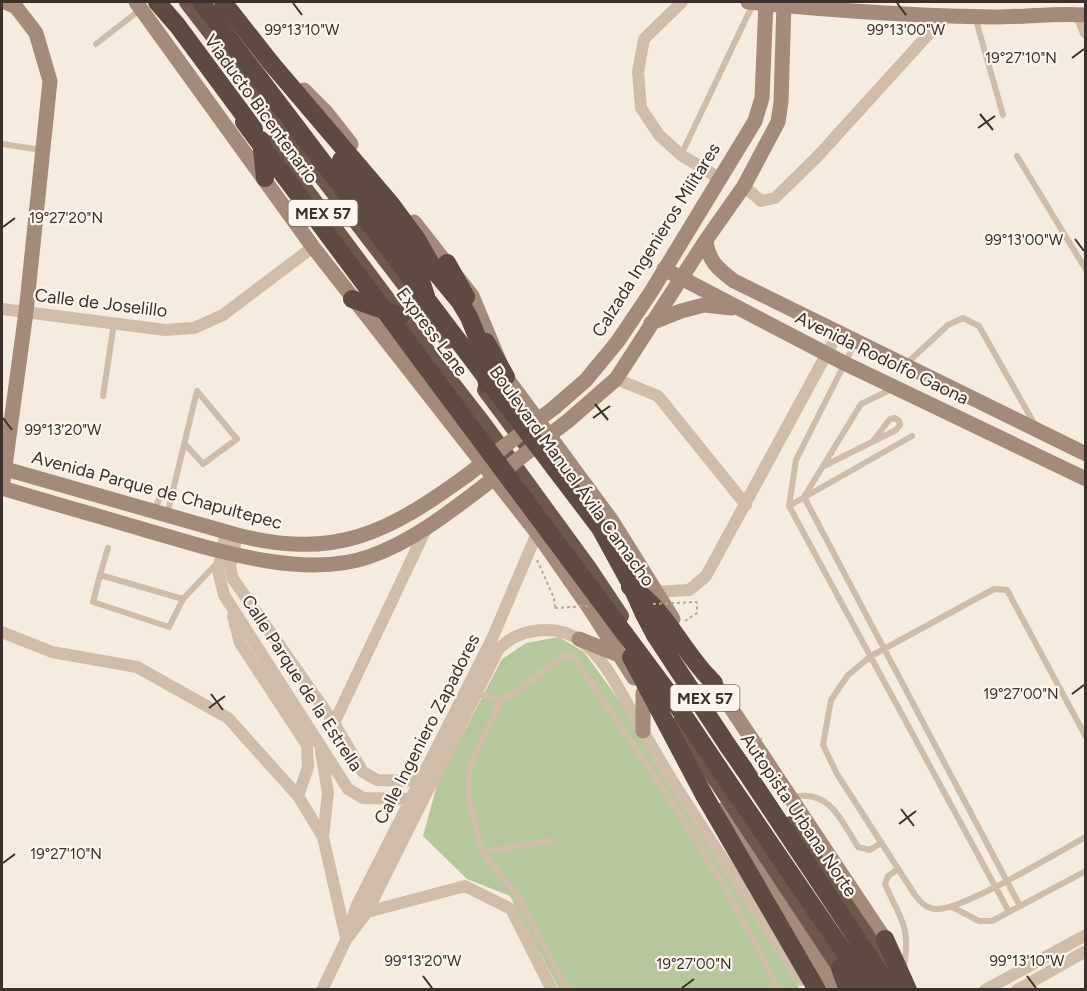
<svg xmlns="http://www.w3.org/2000/svg" width="1087" height="991" viewBox="0 0 1087 991" font-family="Figtree,sans-serif">
  <style>
    .green { fill: #b7c79d }
    .lines { fill: none; stroke-linecap: round; stroke-linejoin: round }
    .path { stroke: #bba693; stroke-width: 2; stroke-dasharray: 3 3; stroke-linecap: butt }
    .service { stroke: #cfbca9; stroke-width: 6 }
    .minor { stroke: #cfbca9; stroke-width: 12 }
    .secondary { stroke: #a48a7a; stroke-width: 15 }
    .trunk { stroke: #6e584c; stroke-width: 16 }
    .motorway { stroke: #5e4a40; stroke-width: 18 }
    .path-bridge { stroke: #bba693; stroke-width: 2; stroke-dasharray: 3 3; stroke-linecap: butt }
    .secondary-bridge { stroke: #a48a7a; stroke-width: 15 }
    .motorway-bridge { stroke: #5e4a40; stroke-width: 18 }
    .ticks { fill: none; stroke: #3c302a; stroke-width: 2 }
    .labels { text-anchor: middle; dominant-baseline: central; stroke-width: 4.5; stroke-linejoin: round; paint-order: stroke }
    .shield { fill: #fcf5ed; stroke: #766b64; stroke-width: 1.5 }
    .shield-label { font-size: 16px; font-weight: bold; fill: #3c302a }
    .street-label { font-size: 18px; fill: #3c302a; stroke: #fcf5ed }
    .ticks-label { font-size: 15px; text-anchor: middle; fill: #3c302a; stroke: #fcf5ed; stroke-width: 4.5; stroke-linejoin: round; paint-order: stroke }
  </style>
  <rect width="100%" height="100%" fill="#f5ecdf"/>
  <path class="green" d="M 559,637 L 584,652 L 632,718 L 800,989 L 559,989 L 510,896 L 467,879 L 423,836 L 438,781 L 502,659 L 526,643 Z"/>
  <g class="lines">
    <path class="path" d="M 537,560 L 554,598 L 555,608
      M 685,621 L 697,613 L 697,602"/>
    <path class="service" d="M 976,17 L 977,24 L 1003,115
      M 96,44 L 141,9
      M 2,144 L 42,150
      M 681,155 L 753,4
      M 1017,156 L 1086,270
      M 856,341 L 796,460 L 789,506 L 1009,912
      M 906,364 L 948,325 L 963,318 L 979,326 L 1035,425
      M 892,389 L 861,404 L 804,497 L 1020,906
      M 103,396 L 114,323
      M 824,466 L 896,430 L 900,425 L 899,421 L 895,418 L 890,419 L 873,441
      M 789,506 L 912,436
      M 155,511 L 162,489 L 174,491
      M 167,515 L 197,391 L 237,439 L 203,464 L 185,444
      M 100,575 L 108,548
      M 183,599 L 100,575 L 93,602 L 169,627 L 183,599 L 217,563
      M 476,693 L 501,700 L 510,696 L 563,656 L 568,655 L 574,658 C 647,765 724,871 778,990
      M 501,700 L 473,758 L 469,772 L 469,800 L 482,852 L 515,892 L 568,990
      M 1086,737 L 1007,590 L 994,589 L 871,656 L 848,675 L 831,700 L 823,745 L 837,774 L 915,895 C 921,903 927,909 937,909 C 963,910 1058,852 1086,837
      M 792,797 C 830,789 840,819 858,847 L 870,850 L 881,843
      M 482,852 L 554,840
      M 898,869 L 888,876 L 885,884 C 900,919 911,925 904,966
      M 952,907 L 979,921 L 992,921 L 1086,871"/>
    <path class="minor" d="M 682,2 L 644,39 L 638,72 L 641,108 L 659,135 L 681,155 L 719,178
      M 1078,14 L 1086,33
      M 744,186 L 761,201 L 775,198 L 817,157 L 946,15
      M 2,309 L 165,330 L 194,328 L 223,315 L 313,247
      M 616,379 L 658,396 L 746,505
      M 226,532 L 218,570 L 224,595 L 348,789 L 363,798 L 412,799 L 417,803
      M 237,535 L 230,567 L 233,579 L 334,723 L 363,772 L 377,780 L 421,781 L 426,783
      M 655,592 L 689,590 L 706,576 L 839,331
      M 233,616 L 240,643 L 307,745 L 308,767 L 298,796
      M 2,632 L 52,652 L 137,667 L 228,718 L 298,796 L 323,837 L 346,938
      M 334,723 L 426,529
      M 321,752 L 328,793 L 323,837
      M 367,912 L 465,886 L 511,909 L 552,990
      M 346,940 L 367,912 L 498,650 C 517,628 557,623 581,641 C 604,658 617,686 631,710 C 644,733 657,755 670,777 C 713,845 758,912 801,980
      M 322,990 L 346,940 L 356,907 L 492,639 L 537,533
      M 985,990 L 1086,935
      M 1017,990 L 1086,951"/>
    <path class="secondary" d="M 5,2 L 16,7 L 36,33 L 50,81 L 26,312 L 2,488 C 48,502 95,515 142,529 C 209,548 303,581 371,556 C 410,542 443,517 476,492
      M 136,2 L 313,247 L 537,533 L 590,609 L 634,678
      M 748,2 C 828,10 914,16 994,17 C 1025,17 1055,13 1086,15
      M 304,90 L 325,111 L 351,144
      M 414,222 L 472,296 L 506,377 L 612,521 L 673,619
      M 706,240 C 708,261 718,269 734,281 L 1086,454
      M 664,269 L 844,363 L 1086,479
      M 651,323 L 681,311 L 704,305 L 732,308
      M 555,407 L 586,380 L 618,341 L 651,292 L 755,121 L 762,98 L 766,2
      M 569,420 L 616,379 L 706,240 L 744,186 L 778,122 L 781,102 L 784,2
      M 2,468 L 237,535 C 336,560 387,533 466,476
      M 579,639 L 619,655
      M 709,675 L 890,947
      M 643,731 L 643,693
      M 722,810 L 836,990"/>
    <path class="trunk" d="M 187,2 L 448,341
      M 271,143 L 400,316 L 484,424 L 589,568 L 621,616
      M 485,390 L 527,446
      M 680,723 L 692,744 L 840,968 L 857,990
      M 791,824 L 901,986"/>
    <path class="motorway" d="M 157,2 L 177,25 L 254,129
      M 201,2 L 260,79
      M 271,63 L 391,204 L 416,238 L 437,274 L 460,302 L 469,317 L 482,349 L 487,384
      M 261,140 L 265,178
      M 341,160 L 416,265 L 426,296
      M 447,263 L 466,297
      M 352,299 L 400,316
      M 486,342 L 506,377
      M 556,470 L 600,528 L 630,583
      M 630,587 C 666,608 683,654 714,683
      M 644,614 L 655,635 L 728,746
      M 744,769 L 891,990
      M 727,780 L 870,990
      M 704,795 L 817,990
      M 885,939 L 908,990
      M 840,968 L 848,990"/>
    <path class="path-bridge" d="M 653,604 L 697,602
      M 555,608 L 588,606
      M 746,749 L 762,738"/>
    <path class="secondary-bridge" d="M 466,476 L 555,407
      M 476,492 L 569,420"/>
    <path class="motorway-bridge" d="M 223,2 L 271,63
      M 260,79 L 556,470
      M 244,122 L 668,692 L 727,780
      M 630,583 L 644,614
      M 631,657 L 704,795
      M 728,746 L 744,769"/>
  </g>
  <path class="ticks" d="M 293,3 L 302,15M 897,3 L 906,15M 1072,58 L 1084,49M 980,114 L 993,130M 978,128 L 995,116M 3,227 L 15,218M 1075,239 L 1084,251M 595,404 L 608,420M 3,418 L 12,430M 593,418 L 610,406M 211,694 L 223,710M 1072,694 L 1084,685M 209,708 L 225,696M 901,809 L 914,826M 899,824 L 916,811M 3,863 L 15,854M 423,976 L 432,988M 1027,976 L 1036,988M 682,988 L 694,979"/>
  <g class="labels">
    <g class="shield">
      <rect x="288.5" y="200" width="69" height="26" rx="4.5"/>
      <rect x="670.5" y="685" width="69" height="26" rx="4.5"/>
    </g>
    <g class="shield-label">
      <text x="323" y="213">MEX 57</text>
      <text x="705" y="698">MEX 57</text>
    </g>
    <g class="street-label">
      <text transform="translate(261 109) rotate(54)">Viaducto Bicentenario</text>
      <text transform="translate(656 240) rotate(-58)">Calzada Ingenieros Militares</text>
      <text transform="translate(101 303) rotate(7)">Calle de Joselillo</text>
      <text transform="translate(432 332) rotate(53)">Express Lane</text>
      <text transform="translate(882 358) rotate(26)">Avenida Rodolfo Gaona</text>
      <text transform="translate(572 476) rotate(54)">Boulevard Manuel Ávila Camacho</text>
      <text transform="translate(157 490) rotate(15)">Avenida Parque de Chapultepec</text>
      <text transform="translate(302 683) rotate(57)">Calle Parque de la Estrella</text>
      <text transform="translate(427 729) rotate(-63)">Calle Ingeniero Zapadores</text>
      <text transform="translate(799 815) rotate(56)">Autopista Urbana Norte</text>
    </g>
  </g>
  <g class="ticks-label">
    <text x="302" y="35">99°13'10"W</text>
    <text x="906" y="35">99°13'00"W</text>
    <text x="1021" y="63">19°27'10"N</text>
    <text x="66" y="223">19°27'20"N</text>
    <text x="1024" y="245">99°13'00"W</text>
    <text x="63" y="435">99°13'20"W</text>
    <text x="1021" y="699">19°27'00"N</text>
    <text x="66" y="859">19°27'10"N</text>
    <text x="423" y="966">99°13'20"W</text>
    <text x="1027" y="966">99°13'10"W</text>
    <text x="694" y="969">19°27'00"N</text>
  </g>
  <rect width="1087" height="991" fill="none" stroke="#3c302a" stroke-width="6"/>
</svg>
